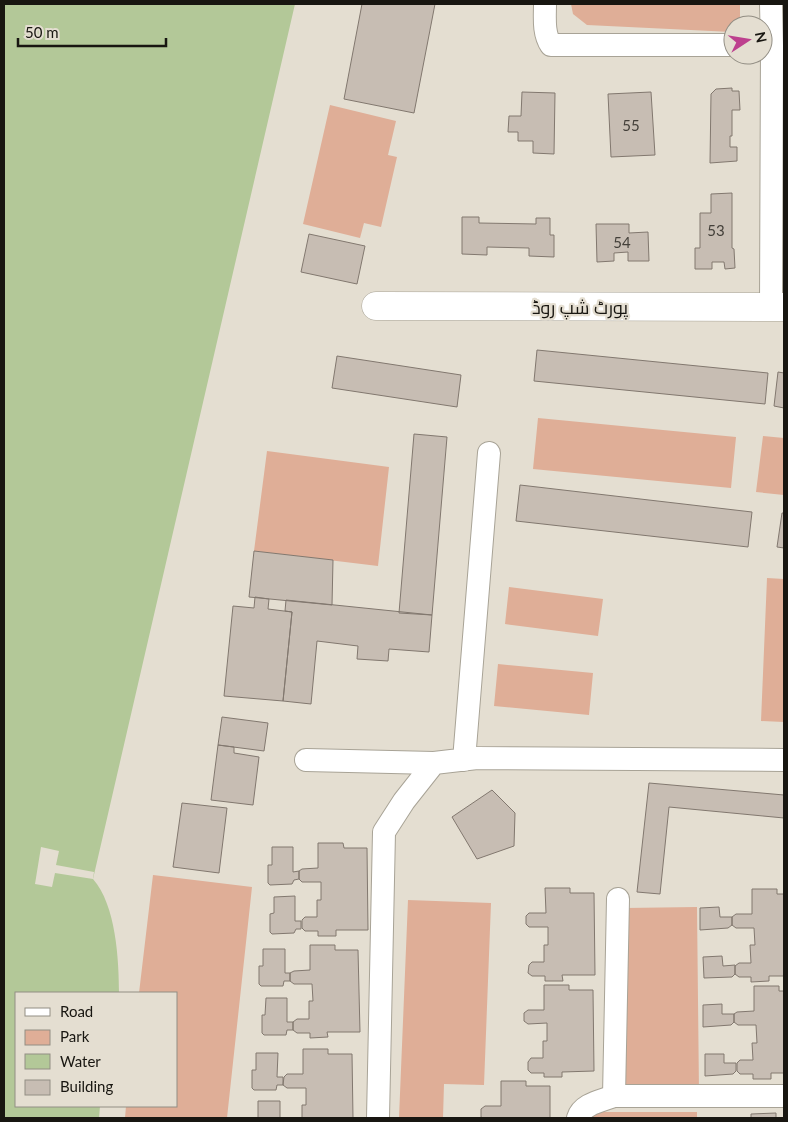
<svg xmlns="http://www.w3.org/2000/svg" width="788" height="1122" viewBox="0 0 788 1122" font-family="Lato,Cairo,sans-serif">
  <style>
    .green { fill: #dfae97 }
    .water { fill: #b3c898 }
    .pier { fill: #e4ded1 }
    .building { fill: #c7bdb3; stroke: #82786f }
    .lines { fill: none; stroke-linecap: round; stroke-linejoin: round }
    .minor-casing { stroke: #a8a396; stroke-width: 24 }
    .tertiary-casing { stroke: #a8a396; stroke-width: 29 }
    .minor { stroke: #fff; stroke-width: 22 }
    .tertiary { stroke: #fff; stroke-width: 28 }
    .labels { text-anchor: middle; dominant-baseline: central; stroke-width: 4.5; stroke-linejoin: round; paint-order: stroke }
    .number-label { font-size: 15px; fill: #44403a }
    .street-label { font-size: 18px; fill: #181611; stroke: #e4ded1 }
  </style>
  <rect width="100%" height="100%" fill="#e4ded1"/>
  <path class="green" d="M 571,4 L 740,4 L 740,20 L 736,25 L 733,25 L 732,32 L 587,25 L 573,14 Z
    M 330,105 L 396,121 L 388,155 L 397,157 L 381,227 L 364,223 L 360,238 L 303,224 Z
    M 538,418 L 736,437 L 731,488 L 533,469 Z
    M 763,436 L 784,438 L 784,495 L 756,492 Z
    M 267,451 L 389,467 L 378,566 L 254,551 Z
    M 767,578 L 784,579 L 784,722 L 761,721 Z
    M 509,587 L 603,599 L 598,636 L 505,624 Z
    M 498,664 L 593,673 L 589,715 L 494,706 Z
    M 153,875 L 252,887 L 227,1118 L 125,1118 L 126,1106 L 176,1106 L 176,993 L 139,993 Z
    M 408,900 L 491,903 L 484,1085 L 444,1084 L 443,1118 L 399,1118 Z
    M 697,907 L 699,1092 L 624,1086 L 625,908 Z
    M 601,1112 L 697,1112 L 697,1118 L 588,1118 Z"/>
  <path class="water" d="M 4,4 L 295,4 L 93,879 C 116,905 119,960 119,993 L 16,993 L 16,1106 L 100,1106 L 99,1118 L 4,1118 Z"/>
  <path class="pier" d="M 41,847 L 59,851 L 56,865 L 94,872 L 93,879 L 55,873 L 52,887 L 35,884 Z"/>
  <path class="building" d="M 362,4 L 435,4 L 414,113 L 344,99 Z
    M 732,88 L 732,91 L 739,91 L 740,110 L 732,110 L 732,136 L 730,136 L 730,147 L 737,147 L 737,161 L 710,163 L 711,94 L 716,89 Z
    M 522,92 L 555,93 L 554,154 L 533,153 L 533,141 L 518,141 L 518,132 L 508,132 L 509,116 L 521,116 Z
    M 651,92 L 655,155 L 611,157 L 608,94 Z
    M 732,193 L 732,248 L 734,249 L 735,268 L 725,269 L 724,262 L 712,262 L 712,269 L 695,269 L 695,248 L 700,248 L 700,213 L 711,213 L 711,194 Z
    M 462,217 L 479,217 L 479,223 L 536,224 L 536,218 L 550,218 L 550,235 L 554,235 L 554,257 L 529,256 L 529,248 L 487,247 L 487,255 L 462,254 Z
    M 596,224 L 629,224 L 629,233 L 648,232 L 649,261 L 628,261 L 628,252 L 614,253 L 614,261 L 597,262 Z
    M 309,234 L 365,246 L 357,284 L 301,272 Z
    M 537,350 L 768,373 L 765,404 L 534,381 Z
    M 337,356 L 461,375 L 457,407 L 332,388 Z
    M 778,372 L 784,373 L 784,408 L 774,406 Z
    M 414,434 L 447,437 L 432,615 L 399,613 Z
    M 520,485 L 752,512 L 748,547 L 516,521 Z
    M 782,513 L 784,513 L 784,548 L 777,547 Z
    M 254,551 L 333,560 L 332,605 L 249,597 Z
    M 255,597 L 269,599 L 268,609 L 292,612 L 283,701 L 224,696 L 233,606 L 254,608 Z
    M 286,600 L 432,615 L 429,652 L 389,649 L 388,661 L 357,659 L 358,646 L 317,641 L 311,704 L 283,701 L 292,612 L 285,611 Z
    M 222,717 L 268,723 L 264,751 L 218,745 Z
    M 218,745 L 234,747 L 234,753 L 259,757 L 253,805 L 211,800 Z
    M 649,783 L 784,795 L 784,818 L 669,807 L 660,894 L 637,892 Z
    M 492,790 L 515,813 L 514,846 L 477,859 L 452,817 Z
    M 182,803 L 227,808 L 219,873 L 173,867 Z
    M 318,843 L 343,843 L 344,848 L 367,848 L 368,930 L 336,930 L 336,936 L 318,936 L 318,931 L 305,931 L 302,928 L 302,920 L 305,917 L 317,917 L 317,900 L 321,900 L 321,882 L 302,882 L 299,879 L 299,871 L 302,869 L 318,868 Z
    M 272,847 L 293,847 L 293,872 L 299,871 L 299,879 L 294,880 L 292,884 L 270,885 L 268,883 L 268,865 L 272,865 Z
    M 545,888 L 570,888 L 570,893 L 594,893 L 595,975 L 562,975 L 563,981 L 545,981 L 545,976 L 532,976 L 528,973 L 529,965 L 532,962 L 544,962 L 544,945 L 548,945 L 548,927 L 529,927 L 526,924 L 526,916 L 529,913 L 546,913 Z
    M 752,889 L 777,889 L 777,894 L 784,894 L 784,976 L 769,976 L 769,981 L 751,982 L 751,977 L 739,977 L 735,974 L 735,966 L 739,963 L 751,963 L 750,945 L 755,945 L 754,928 L 736,928 L 732,925 L 732,917 L 736,914 L 752,914 Z
    M 295,896 L 295,921 L 301,921 L 301,929 L 296,929 L 294,933 L 272,934 L 270,932 L 270,914 L 274,913 L 274,897 Z
    M 719,907 L 720,917 L 732,917 L 732,925 L 728,928 L 700,930 L 700,908 Z
    M 310,945 L 335,945 L 335,950 L 358,950 L 360,1032 L 327,1032 L 328,1037 L 310,1038 L 310,1033 L 297,1033 L 293,1030 L 293,1022 L 297,1019 L 309,1019 L 309,1001 L 313,1001 L 312,984 L 294,984 L 290,981 L 290,973 L 294,971 L 310,970 Z
    M 263,949 L 285,949 L 285,973 L 290,973 L 290,981 L 284,981 L 283,986 L 261,986 L 259,984 L 259,966 L 263,966 Z
    M 722,956 L 723,966 L 735,965 L 735,974 L 732,977 L 704,978 L 703,957 Z
    M 544,985 L 569,985 L 569,990 L 593,990 L 594,1071 L 562,1072 L 562,1077 L 544,1077 L 544,1073 L 531,1073 L 528,1070 L 528,1062 L 531,1058 L 543,1058 L 543,1041 L 547,1041 L 547,1023 L 528,1024 L 524,1021 L 524,1013 L 528,1010 L 544,1010 Z
    M 754,986 L 779,986 L 779,991 L 784,991 L 784,1073 L 771,1073 L 771,1079 L 753,1079 L 753,1074 L 740,1074 L 737,1071 L 737,1063 L 740,1060 L 753,1060 L 752,1043 L 757,1043 L 756,1025 L 738,1025 L 734,1022 L 734,1014 L 737,1012 L 754,1011 Z
    M 266,998 L 287,998 L 287,1022 L 293,1022 L 293,1030 L 287,1030 L 286,1035 L 264,1035 L 262,1033 L 262,1015 L 265,1015 Z
    M 722,1004 L 722,1014 L 734,1014 L 734,1022 L 731,1025 L 703,1027 L 703,1005 Z
    M 303,1049 L 328,1049 L 328,1054 L 352,1054 L 353,1118 L 302,1118 L 302,1105 L 306,1105 L 306,1088 L 287,1088 L 283,1085 L 284,1077 L 287,1074 L 303,1074 Z
    M 256,1053 L 278,1053 L 277,1077 L 283,1077 L 283,1085 L 277,1085 L 276,1090 L 254,1090 L 252,1088 L 252,1070 L 256,1070 Z
    M 705,1054 L 724,1054 L 724,1063 L 736,1063 L 736,1071 L 733,1074 L 705,1076 Z
    M 501,1081 L 526,1081 L 526,1086 L 550,1086 L 550,1118 L 483,1118 L 481,1117 L 481,1109 L 485,1106 L 501,1106 Z
    M 258,1101 L 280,1101 L 280,1118 L 257,1118 L 258,1118 Z
    M 776,1113 L 776,1118 L 751,1118 L 751,1114 Z"/>
  <g class="lines">
    <defs>
      <path id="minor" d="M 545,4 C 545,17 543,33 551,45 L 733,45
        M 771,307 L 772,46 L 771,4
        M 306,760 L 434,763
        M 464,760 L 489,453
        M 614,1096 L 784,1096
        M 378,1118 L 384,832 L 404,801 L 434,763 L 477,758 L 784,760
        M 578,1118 C 582,1104 601,1101 614,1096 L 618,899"/>
      <path id="tertiary" d="M 376,306 L 784,307"/>
    </defs>
    <use href="#minor" class="minor-casing"/>
    <use href="#tertiary" class="tertiary-casing"/>
    <use href="#minor" class="minor"/>
    <use href="#tertiary" class="tertiary"/>
  </g>
  <g class="labels">
    <g class="number-label">
      <text x="631" y="125">55</text>
      <text x="716" y="230">53</text>
      <text x="622" y="242">54</text>
    </g>
    <g class="street-label">
      <text x="580" y="307">پورٹ شپ روڈ</text>
    </g>
  </g>
  <rect width="788" height="1122" fill="none" stroke="#181611" stroke-width="10"/>
  <rect x="15" y="992" width="162" height="115" fill="#e4ded1" stroke="#928e84"/>
  <rect x="25" y="1008" width="25" height="8" fill="#ffffff" stroke="#928e84"/>
  <text x="60" y="1017" font-size="15" fill="#181611">Road</text>
  <rect x="25" y="1030" width="25" height="15" fill="#dfae97" stroke="#928e84"/>
  <text x="60" y="1042" font-size="15" fill="#181611">Park</text>
  <rect x="25" y="1054" width="25" height="15" fill="#b3c898" stroke="#928e84"/>
  <text x="60" y="1067" font-size="15" fill="#181611">Water</text>
  <rect x="25" y="1080" width="25" height="15" fill="#c7bdb3" stroke="#928e84"/>
  <text x="60" y="1092" font-size="15" fill="#181611">Building</text>
  <g transform="translate(748 40) rotate(78)"><circle r="24" fill="#e4ded1" stroke="#928e84"/>
  <path d="M0-4L9 19L0 12L-9 19Z" fill="#bd408e"/>
  <text y="-8" font-size="14" font-weight="bold" text-anchor="middle" fill="#181611">N</text>
  </g>
  <path d="M18 38v8h148v-8" fill="none" stroke="#181611" stroke-width="2.5"/>
  <text x="25" y="38" font-size="15" fill="#181611" stroke="#e4ded1" stroke-width="4" paint-order="stroke">50 m</text>
</svg>
